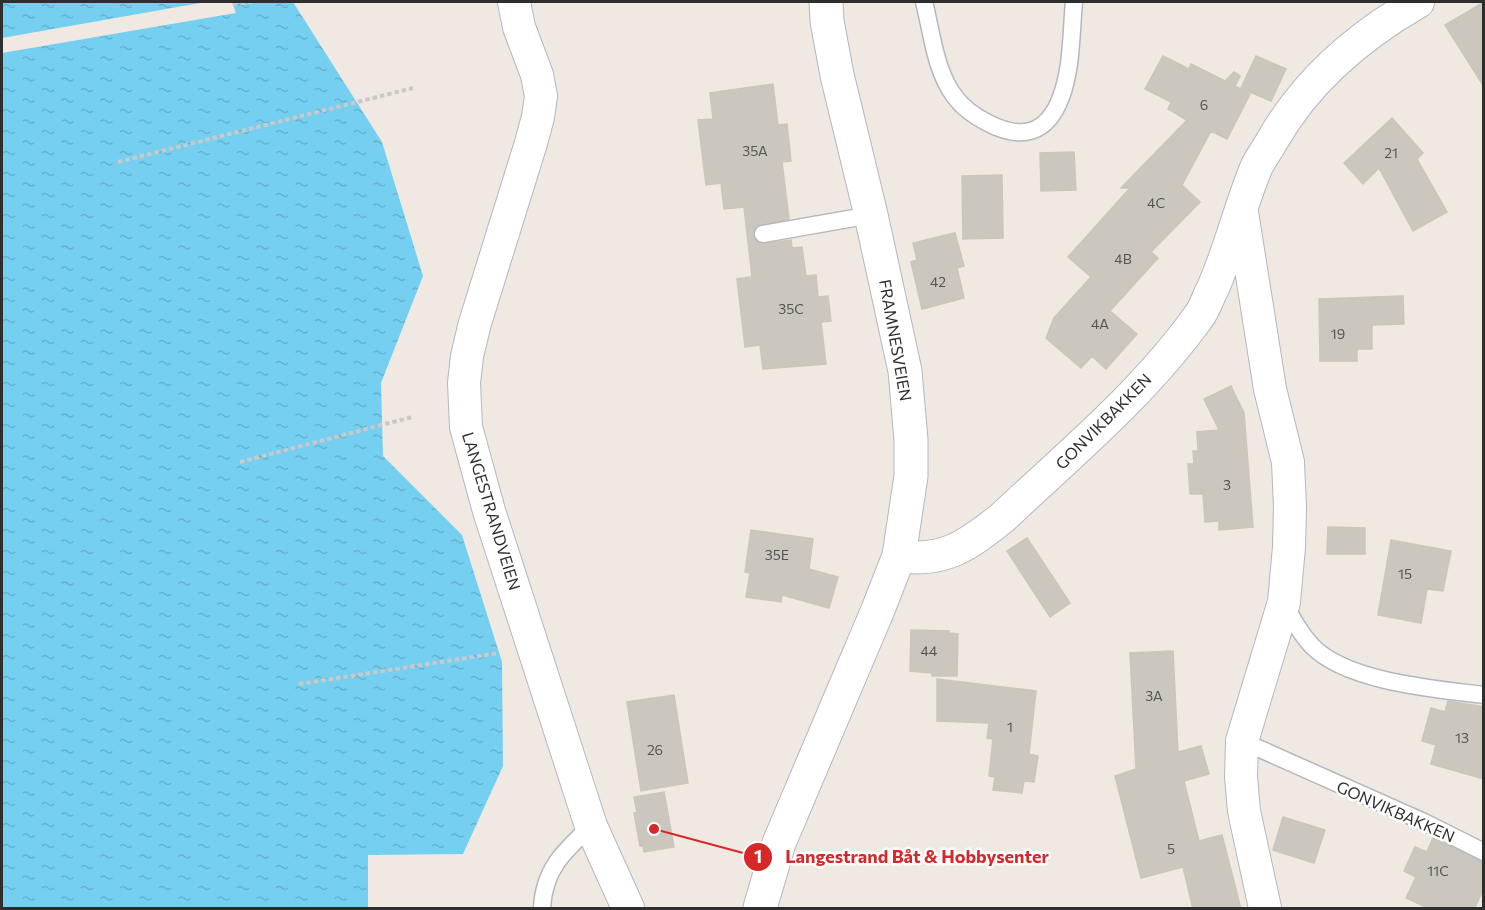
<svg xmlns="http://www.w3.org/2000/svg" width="1485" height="910" viewBox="0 0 1485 910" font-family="Commissioner,sans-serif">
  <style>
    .water { fill: url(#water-ripples) }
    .pier { fill: #efe9e1 }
    .building { fill: #cbc7bf; stroke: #cbc5ba; stroke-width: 1.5 }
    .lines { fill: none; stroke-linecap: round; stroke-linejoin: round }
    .service-casing { stroke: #b4b7c1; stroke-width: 19 }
    .minor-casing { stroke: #b4b7c1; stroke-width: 34 }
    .secondary-casing { stroke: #b4b7c1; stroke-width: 35 }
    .path { stroke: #c9c9c9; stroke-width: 4; stroke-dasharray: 4.5 3; stroke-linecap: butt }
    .service { stroke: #fff; stroke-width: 16 }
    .minor { stroke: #fff; stroke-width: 32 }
    .secondary { stroke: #fff; stroke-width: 33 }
    .labels { text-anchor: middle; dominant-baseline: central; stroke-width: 5; stroke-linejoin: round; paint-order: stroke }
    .number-label { font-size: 14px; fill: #555452 }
    .street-label { font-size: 16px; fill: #2e2e2e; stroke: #fff }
    .leader { fill: none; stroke: #d62828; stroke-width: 2 }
    .callout-dot { fill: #d62828; stroke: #fff; stroke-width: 2 }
    .mark-label { font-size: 18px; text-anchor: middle; font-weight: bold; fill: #fff }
    .callout-label { font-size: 18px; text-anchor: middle; font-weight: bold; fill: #d62828; stroke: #fff; stroke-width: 5; stroke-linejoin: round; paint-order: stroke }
  </style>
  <defs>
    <pattern id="water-ripples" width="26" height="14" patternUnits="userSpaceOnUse" patternTransform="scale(1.5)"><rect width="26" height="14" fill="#75cff0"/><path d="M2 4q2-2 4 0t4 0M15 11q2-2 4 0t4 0" fill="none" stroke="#66b2ce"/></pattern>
  </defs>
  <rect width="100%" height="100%" fill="#efe9e1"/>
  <path class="water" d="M 2,2 L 293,2 L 382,142 L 423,276 L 381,383 L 383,456 L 462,535 L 502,662 L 503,766 L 463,854 L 368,855 L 368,908 L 2,908 Z"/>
  <path class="pier" d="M 206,2 L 232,2 L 236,13 L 2,53 L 2,38 Z"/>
  <path class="building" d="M 1484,2 L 1484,87 L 1445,25 Z
    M 1163,56 L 1189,69 L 1191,64 L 1225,81 L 1234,72 L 1240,76 L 1235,86 L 1250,94 L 1227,139 L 1211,131 L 1182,185 L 1200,202 L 1151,252 L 1158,258 L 1110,311 L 1137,334 L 1106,369 L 1092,356 L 1081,368 L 1046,338 L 1054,318 L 1091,277 L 1068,257 L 1130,188 L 1121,188 L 1187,120 L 1168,109 L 1171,102 L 1145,89 Z
    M 1256,56 L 1286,69 L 1271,101 L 1241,88 Z
    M 773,84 L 778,125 L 787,124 L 791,161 L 782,162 L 789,219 L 757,226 L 753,231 L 753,236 L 760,244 L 791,240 L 792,248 L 802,247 L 806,276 L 816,275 L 818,297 L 828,296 L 831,321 L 821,322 L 826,364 L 763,369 L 760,345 L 745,347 L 737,279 L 752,277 L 744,207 L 724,209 L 721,183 L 706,185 L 698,120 L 713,119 L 710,93 Z
    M 1392,118 L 1423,153 L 1417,159 L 1447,212 L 1413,231 L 1379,168 L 1363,184 L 1344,163 Z
    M 1074,152 L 1076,190 L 1041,191 L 1040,153 Z
    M 1002,175 L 1003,238 L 963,239 L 962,176 Z
    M 955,233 L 964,266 L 957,268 L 964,298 L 922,309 L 911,262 L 917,260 L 913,243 Z
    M 1403,296 L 1404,324 L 1372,325 L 1372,349 L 1357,349 L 1357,361 L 1320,361 L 1319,299 Z
    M 1231,386 L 1244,413 L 1253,527 L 1219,530 L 1219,521 L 1205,522 L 1203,494 L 1190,494 L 1188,464 L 1194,464 L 1193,451 L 1198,451 L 1197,432 L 1219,430 L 1204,399 Z
    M 1328,527 L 1365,528 L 1365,554 L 1327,554 Z
    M 751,530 L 813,539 L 809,569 L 838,577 L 829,608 L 782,595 L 781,602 L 746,597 L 750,573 L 745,572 Z
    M 1027,538 L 1070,603 L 1050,617 L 1007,551 Z
    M 1391,540 L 1451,551 L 1443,591 L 1427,589 L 1421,623 L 1378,615 Z
    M 911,630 L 949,631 L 949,633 L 958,634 L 957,676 L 932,676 L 932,673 L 910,671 Z
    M 1173,651 L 1178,752 L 1201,746 L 1209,774 L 1184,781 L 1199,841 L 1222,835 L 1241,909 L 1193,909 L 1183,867 L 1141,878 L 1115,776 L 1136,769 L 1130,653 Z
    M 937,679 L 1036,691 L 1029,754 L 1038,756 L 1034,782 L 1024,781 L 1022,793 L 993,790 L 995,777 L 989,776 L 993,739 L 987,738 L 989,723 L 937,721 Z
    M 674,695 L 688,783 L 641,791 L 627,702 Z
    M 1448,701 L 1484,707 L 1484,779 L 1431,764 L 1436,745 L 1422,741 L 1431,708 L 1445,712 Z
    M 664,792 L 674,847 L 644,852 L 643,846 L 640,846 L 634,813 L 637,813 L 634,797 Z
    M 1283,817 L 1325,830 L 1314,863 L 1273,850 Z
    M 1433,838 L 1484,862 L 1484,888 L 1474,909 L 1430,909 L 1406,898 L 1416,877 L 1404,871 L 1415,847 L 1427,852 Z"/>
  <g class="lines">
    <defs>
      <path id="service" d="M 924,2 C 932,33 935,71 955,97 C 963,108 976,117 988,123 C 1021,140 1047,135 1061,97 C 1072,68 1071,33 1074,2
        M 763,234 L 871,215
        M 1284,603 C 1292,618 1300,633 1312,646 C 1347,682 1435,689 1484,695
        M 1242,741 L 1424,822 L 1484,852
        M 542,908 C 544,869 564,851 591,826"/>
      <path id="minor" d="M 514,2 L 519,27 L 537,75 L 541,96 L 538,117 L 531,143 L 475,323 L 467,356 L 464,383 L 466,427 L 489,511 L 591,826 L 628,908
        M 1242,212 L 1270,389 L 1288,462 L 1290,507 L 1289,547 L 1284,602 L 1242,741 L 1241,777 L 1244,811 L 1265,908
        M 899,556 C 944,563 968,545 1002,518 C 1069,455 1145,392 1199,316 C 1205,308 1208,297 1213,288 C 1230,249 1240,207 1256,168 C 1260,159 1267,150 1272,141 C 1306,81 1359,36 1418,2"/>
      <path id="secondary" d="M 760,908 L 779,843 L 877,612 L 899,556 L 911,476 L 911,440 L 905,371 L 871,215 L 837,75 L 827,21 L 826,2"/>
    </defs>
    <use href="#service" class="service-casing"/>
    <use href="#minor" class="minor-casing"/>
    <use href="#secondary" class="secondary-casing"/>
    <path class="path" d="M 233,4 L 252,2
      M 118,162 L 413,88
      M 240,462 L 412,417
      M 299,684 L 499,653"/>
    <use href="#service" class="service"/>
    <use href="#minor" class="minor"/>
    <use href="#secondary" class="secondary"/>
  </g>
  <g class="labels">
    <g class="number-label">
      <text x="1204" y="104">6</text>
      <text x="755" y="150">35A</text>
      <text x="1391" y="152">21</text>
      <text x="1156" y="202">4C</text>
      <text x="1123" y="258">4B</text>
      <text x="938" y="281">42</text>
      <text x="791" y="308">35C</text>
      <text x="1100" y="323">4A</text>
      <text x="1338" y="333">19</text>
      <text x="1227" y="484">3</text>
      <text x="777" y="554">35E</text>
      <text x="1405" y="573">15</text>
      <text x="929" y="650">44</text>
      <text x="1154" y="695">3A</text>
      <text x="1010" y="726">1</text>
      <text x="1462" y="737">13</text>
      <text x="655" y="749">26</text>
      <text x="1171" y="848">5</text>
      <text x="1438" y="870">11C</text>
    </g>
    <g class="street-label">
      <text transform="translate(896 340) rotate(80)">FRAMNESVEIEN</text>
      <text transform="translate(1103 421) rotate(-45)">GONVIKBAKKEN</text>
      <text transform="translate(492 511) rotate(73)">LANGESTRANDVEIEN</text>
      <text transform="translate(1396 811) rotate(24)">GONVIKBAKKEN</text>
    </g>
  </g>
  <path class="leader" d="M654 829L758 857"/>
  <g class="callout-dot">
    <circle cx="654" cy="829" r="6"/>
    <circle cx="758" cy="857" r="15"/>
  </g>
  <g class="mark-label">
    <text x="758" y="863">1</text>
  </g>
  <g class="callout-label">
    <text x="917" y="863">Langestrand Båt &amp; Hobbysenter</text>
  </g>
  <rect width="1485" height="910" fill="none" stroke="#2e2e2e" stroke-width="6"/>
</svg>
